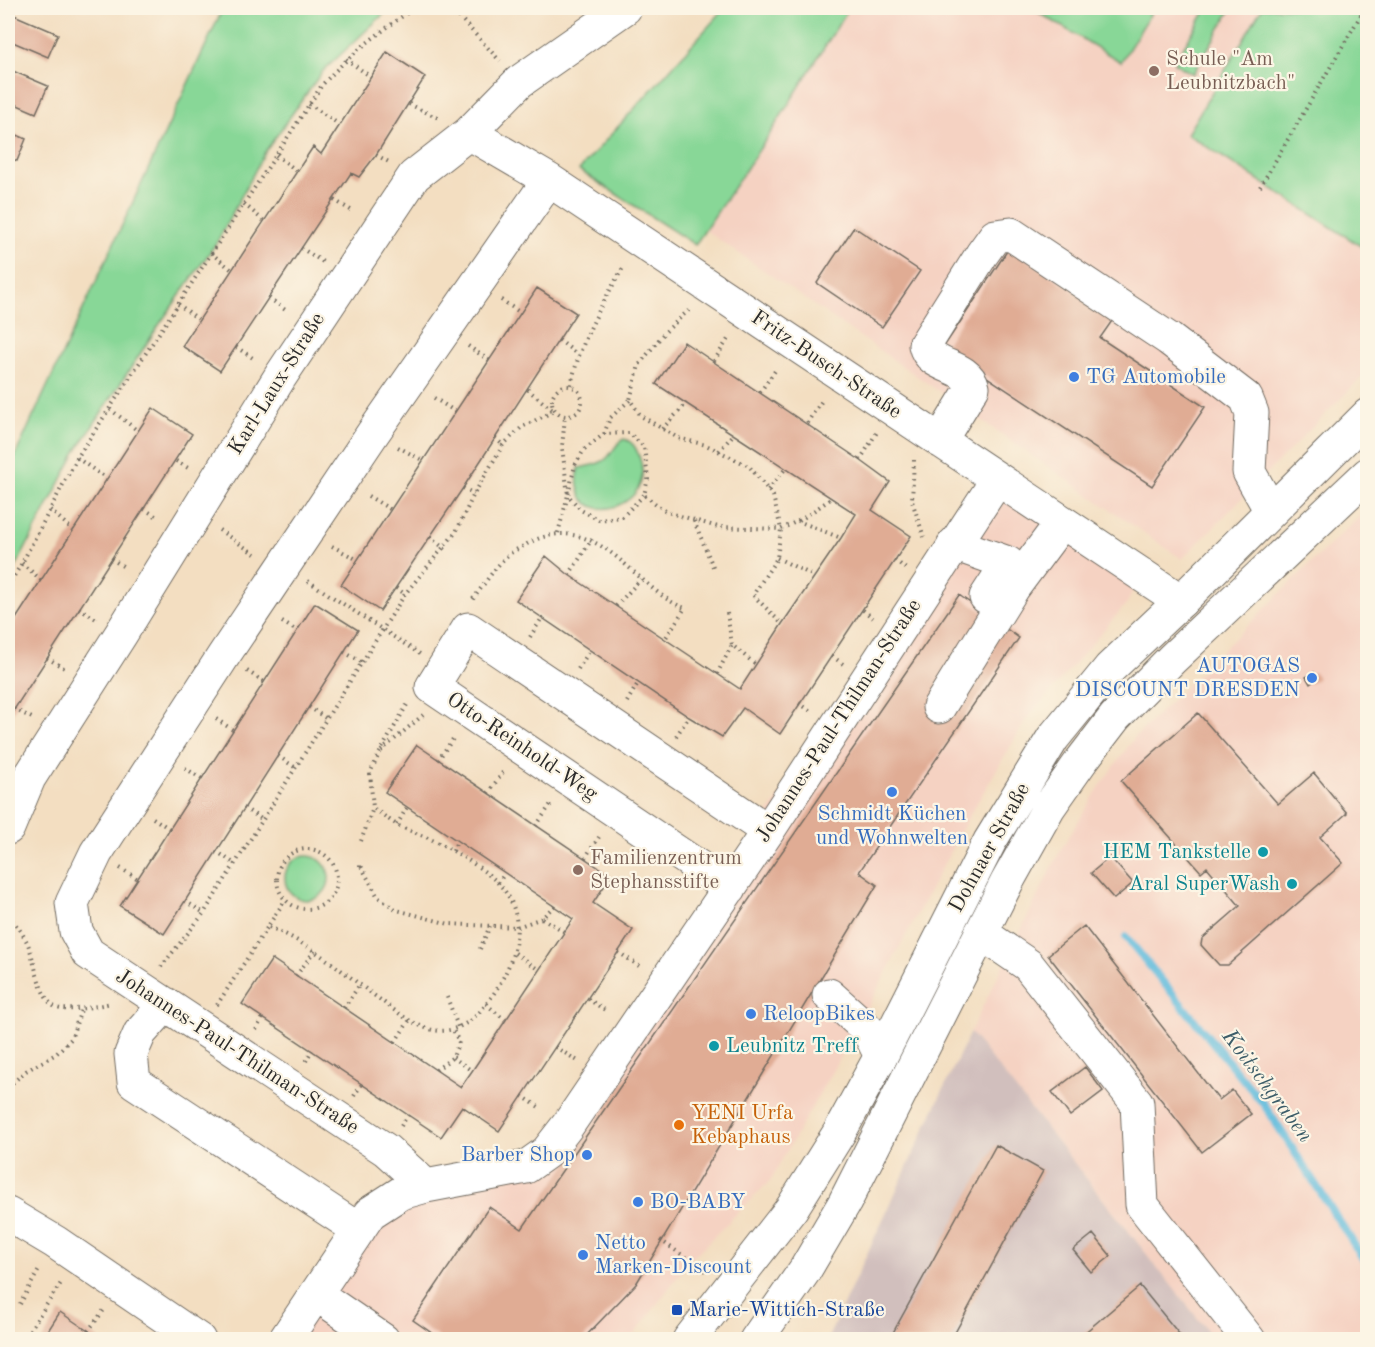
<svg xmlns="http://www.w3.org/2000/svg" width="1375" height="1347" viewBox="0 0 1375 1347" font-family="'Old Standard TT',serif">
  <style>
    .built { fill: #f5d2c2 }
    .industrial { fill: #d1bfbd }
    .green { fill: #88d797; stroke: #5a8161; stroke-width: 1.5 }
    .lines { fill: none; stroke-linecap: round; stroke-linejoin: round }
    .stream { stroke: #5fbbdd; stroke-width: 8 }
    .building { fill: #e0ac94 }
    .minor-casing { stroke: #716a60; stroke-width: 35 }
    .major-casing { stroke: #716a60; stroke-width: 35 }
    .path { stroke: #716a60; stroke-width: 4; stroke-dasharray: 1.5 4.5; stroke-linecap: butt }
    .minor { stroke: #fff; stroke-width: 33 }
    .major { stroke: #fff; stroke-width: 33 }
    .education-dot { fill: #8d6e63; stroke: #fcf5e5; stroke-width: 2 }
    .shop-dot { fill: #3f7fe0; stroke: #fcf5e5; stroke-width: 2 }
    .culture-dot { fill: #0f9aa8; stroke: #fcf5e5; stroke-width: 2 }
    .food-dot { fill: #e8710a; stroke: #fcf5e5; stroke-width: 2 }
    .transit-dot { fill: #1a4fb4; stroke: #fcf5e5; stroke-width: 2 }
    .labels { text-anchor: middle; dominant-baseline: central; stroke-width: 4.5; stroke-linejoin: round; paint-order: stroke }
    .education-label { font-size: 21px; fill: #785e54; stroke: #fcf5e5; text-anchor: start }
    .street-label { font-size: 21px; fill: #2b2b2b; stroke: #fcf5e5 }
    .shop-label { font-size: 21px; fill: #366cbe; stroke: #fcf5e5; text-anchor: start }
    .culture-label { font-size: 21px; fill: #0d838f; stroke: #fcf5e5; text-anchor: end }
    .food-label { font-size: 21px; fill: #c56008; stroke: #fcf5e5; text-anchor: start }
    .transit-label { font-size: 21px; fill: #164399; stroke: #fcf5e5; text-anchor: start }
    .water-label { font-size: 22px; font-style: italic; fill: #3d5d69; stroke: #fcf5e5 }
  </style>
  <rect width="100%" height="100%" fill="#fcf5e5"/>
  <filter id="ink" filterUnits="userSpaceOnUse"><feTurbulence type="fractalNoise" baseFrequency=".0167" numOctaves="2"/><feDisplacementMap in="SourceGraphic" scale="12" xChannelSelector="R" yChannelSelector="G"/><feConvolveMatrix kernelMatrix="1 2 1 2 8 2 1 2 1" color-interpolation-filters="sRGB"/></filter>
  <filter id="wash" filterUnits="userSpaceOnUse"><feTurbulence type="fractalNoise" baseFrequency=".008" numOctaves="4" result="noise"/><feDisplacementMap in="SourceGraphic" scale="24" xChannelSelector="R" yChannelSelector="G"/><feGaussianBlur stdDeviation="1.35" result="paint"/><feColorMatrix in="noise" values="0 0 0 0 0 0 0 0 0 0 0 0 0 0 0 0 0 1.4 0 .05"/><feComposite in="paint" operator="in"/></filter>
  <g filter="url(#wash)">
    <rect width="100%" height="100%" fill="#f3dec1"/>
    <path class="built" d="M 849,8 L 1262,8 L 1187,134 L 1367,250 L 1367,372 L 1182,559 L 705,230 L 771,132 Z
      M 997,480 L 1137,582 L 1127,603 L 1026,720 L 967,820 L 860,1022 L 770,1181 L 690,1260 L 631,1339 L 285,1340 L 370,1213 L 525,1167 Z
      M 1367,510 L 1367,1339 L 1214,1339 L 970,1032 L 1061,849 L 1100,786 L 1135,737 L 1327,547 Z"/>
    <path class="industrial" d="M 970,1032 L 1214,1339 L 827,1340 Z"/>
    <path class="green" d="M 223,8 L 386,8 L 387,11 L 322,72 L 265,152 L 217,242 L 159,325 L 77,450 L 8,582 L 8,471 Z
      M 725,8 L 849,8 L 771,132 L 695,245 L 579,170 Z
      M 1039,8 L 1154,8 L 1121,62 L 1036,11 Z
      M 1207,8 L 1232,8 L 1193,74 L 1174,63 Z
      M 1262,8 L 1367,8 L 1367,250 L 1187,134 Z
      M 624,439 C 634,442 637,450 640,459 C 656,505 584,529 578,486 C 577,479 577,475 579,468 C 589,465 600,465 607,458 C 614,451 615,444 624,439 Z
      M285 878a22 22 0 1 1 44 0a22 22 0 1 1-44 0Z"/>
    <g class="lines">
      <path class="stream" d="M 1126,937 L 1265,1106 L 1368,1266"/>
    </g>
    <g id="blocks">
      <path class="building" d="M 14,15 L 58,34 L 48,57 L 8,40 L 8,30 Z
        M 387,52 L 425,77 L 376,155 L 359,177 L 351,173 L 220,371 L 182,346 L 313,147 L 321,154 Z
        M 8,69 L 48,86 L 36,113 L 8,101 Z
        M 8,131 L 26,139 L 17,161 L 8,157 Z
        M 854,227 L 920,271 L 882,327 L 817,283 Z
        M 1009,248 L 1114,318 L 1100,338 L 1205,407 L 1152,486 L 943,348 Z
        M 537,288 L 576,313 L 463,488 L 380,611 L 341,585 Z
        M 684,342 L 860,460 L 890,482 L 872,510 L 911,536 L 780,734 L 743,708 L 722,737 L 689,717 L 516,600 L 546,556 L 569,575 L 740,689 L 782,624 L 841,538 L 856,514 L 656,384 Z
        M 153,408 L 192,434 L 8,719 L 8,631 Z
        M 959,595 L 1019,638 L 859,872 L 877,885 L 636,1284 L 582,1340 L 442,1340 L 413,1320 L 489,1207 L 522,1229 Z
        M 315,603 L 358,630 L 164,934 L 120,906 Z
        M 1314,672 L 1318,678 L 1310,684 L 1306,677 Z
        M 1198,713 L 1278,804 L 1314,773 L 1347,813 L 1320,837 L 1343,863 L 1228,965 L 1219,965 L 1201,945 L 1202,939 L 1240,906 L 1207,867 L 1201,872 L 1121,781 Z
        M 417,745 L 611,876 L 593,903 L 633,930 L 499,1131 L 462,1106 L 441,1137 L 242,1004 L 272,959 L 461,1087 L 472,1071 L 573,919 L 385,792 Z
        M 1110,857 L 1133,883 L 1114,899 L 1091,873 Z
        M 1084,926 L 1219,1100 L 1232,1090 L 1251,1114 L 1202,1152 L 1048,955 Z
        M 1085,1067 L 1103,1091 L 1070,1116 L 1052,1092 Z
        M 996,1145 L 1043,1171 L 951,1340 L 889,1340 Z
        M 1093,1234 L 1111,1256 L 1091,1272 L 1073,1250 Z
        M 1140,1286 L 1184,1340 L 1076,1340 Z
        M 60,1312 L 88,1331 L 101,1340 L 42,1340 Z"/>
    </g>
  </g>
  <g filter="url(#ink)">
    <use href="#blocks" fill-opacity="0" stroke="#716a60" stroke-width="1.5"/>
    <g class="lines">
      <defs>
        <path id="minor" d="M 469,133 L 549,180 L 1181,601
          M 940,441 L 973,387 C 966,363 930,369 925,345 L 982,254 L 995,236 L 1011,234 L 1169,339 L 1246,398 L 1252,413 L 1249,472 L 1271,511
          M 954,544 L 1008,563 L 986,597
          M 939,707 L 1013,588 L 1062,522
          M 8,828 L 29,778 L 121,634 L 280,377 L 414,176 L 469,133 L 519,82 L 625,8
          M 730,888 L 432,687 L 468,629 L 768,831
          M 981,933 L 1028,965 L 1137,1103 L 1142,1205 L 1249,1340
          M 829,995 L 868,1030 L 881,1056
          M 166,1004 L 140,1033 L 131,1054 L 134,1082 L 359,1230
          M 426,1186 L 386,1150 L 88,953 L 76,931 L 72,903 L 96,853 L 224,655 L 373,433 L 549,180
          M 8,1214 L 55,1242 L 199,1340
          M 316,1294 L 383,1340
          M 285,1340 L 370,1213 L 401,1193 L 426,1186 L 526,1167 L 547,1152 L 568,1125 L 768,831 L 997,480"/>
        <path id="major" d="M 689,1340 L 792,1208 L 839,1133 L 881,1056 L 990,841 L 1053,738 L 1110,668 L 1181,601 L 1368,415
          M 756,1340 L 805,1270 L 845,1202 L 1007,882 L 1049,807 L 1082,760 L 1115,717 L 1172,659 L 1368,474"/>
      </defs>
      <use href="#minor" class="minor-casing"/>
      <use href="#major" class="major-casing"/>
      <path class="path" d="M 451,8 L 500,61
        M 346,59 L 371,77
        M 309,104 L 340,125
        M 409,104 L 438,118
        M 276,155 L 297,171
        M 376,155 L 389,162
        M 1260,187 L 1365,8
        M 334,200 L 354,212
        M 244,204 L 264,221
        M 301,248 L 323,262
        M 211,253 L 232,270
        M 269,298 L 288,312
        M 501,300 L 521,313
        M 178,304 L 198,319
        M 689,310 L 664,333 L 639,365 L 630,400 L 641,416 L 678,438 L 706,445 L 749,466 L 773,496 L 781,529 L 777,558 L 753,595 L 782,624
        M 559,340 L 578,355
        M 468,346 L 490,361
        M 236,347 L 256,360
        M 714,361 L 730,336
        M 571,385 C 581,339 601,306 624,266
        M552 401a15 15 0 1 1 30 0a15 15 0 1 1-30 0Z
        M 760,392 L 777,368
        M 434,398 L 456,412
        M 110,409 L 138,431
        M 807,423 L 823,399
        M 662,429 L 687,403
        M 604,434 L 610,418 L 630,400
        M 495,438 L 503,445
        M 398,447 L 424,461
        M 719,451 L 734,434
        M 77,458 L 107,479
        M 860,460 L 877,432
        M 914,460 L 912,501 L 924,537
        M 176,461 L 188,468
        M 463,488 L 474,494
        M 768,490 L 786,468
        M 644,495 L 622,517 L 599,520 L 581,510 L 568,495 L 575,465 L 584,450 L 604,434 L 629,433 L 644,447 L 648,479 L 644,495 L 667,512 L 718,527 L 781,529 L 798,521 L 841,538
        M 368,496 L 390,509
        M 144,509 L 159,518
        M 50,510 L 73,530
        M 694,521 L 714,569
        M 799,521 L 832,498
        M 219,530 L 255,554
        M 558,533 L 568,495 L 562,447 L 565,417
        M 430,537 L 445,549
        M 332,546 L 358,560
        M 777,558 L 814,576
        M 111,559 L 126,568
        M 895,560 L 906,569
        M 22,563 L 41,580
        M 569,575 L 592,539
        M 308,581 L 420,654
        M 8,586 L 22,563 L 77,458 L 322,85 C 351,53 379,33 414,8
        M 396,588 L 405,594
        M 473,599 C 484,585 494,568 507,556 C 512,551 521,548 527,544 C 565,523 596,538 626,565 C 644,580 662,600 685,608 L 665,639
        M 616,606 L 641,579
        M 79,608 L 96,619
        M 863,610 L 873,618
        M 727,613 L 732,645 L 756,665
        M 282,622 L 297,631
        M 530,637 L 542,618
        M 344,652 L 361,662
        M 832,656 L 843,664
        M 47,658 L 64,668
        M 578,669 L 590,650
        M 247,671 L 264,682
        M 717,674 L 732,645
        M 627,702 L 638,683
        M 799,703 L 812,712
        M 309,707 L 327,719
        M 14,709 L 32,718
        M 216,719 L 233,730
        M 676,736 L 689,717
        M 381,751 L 423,715
        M 278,756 L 296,768
        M 438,760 L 455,736
        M 185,768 L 202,779
        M 488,793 L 503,772
        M 244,808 L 263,820
        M 153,818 L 170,829
        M 397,825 L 407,807
        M 536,826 L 551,804
        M 361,841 L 373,808
        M277 879a30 30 0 1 1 60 0a30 30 0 1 1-60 0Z
        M 216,851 L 235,864
        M 453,851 L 457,841
        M 585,858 L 599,837
        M 360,867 L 360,864 L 378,897 L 397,910 L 449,924 L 517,927 L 542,918 L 554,906
        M 120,868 L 138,879
        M 498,883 L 505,873
        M 185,901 L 204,913
        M 8,916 C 15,923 22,932 27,942 C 35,959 38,996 55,1007 C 65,1013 99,1006 111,1003
        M 542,918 L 565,932
        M 269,927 C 311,944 339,969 375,996 C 392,1008 409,1023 429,1029 C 453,1036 474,1021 487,1003 C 513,969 533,918 498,883 C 487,872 467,859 453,851 C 436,840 417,834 399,826 C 390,821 382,814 373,808 L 370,773 L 379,754 L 408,703
        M 480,949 L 490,926
        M 618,952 L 639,966
        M 515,953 L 539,970
        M 161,967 L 204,913 L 405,594 L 456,532 L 474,494 L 503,445 L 522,427 L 554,411 L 527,389
        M 296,976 L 315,950
        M 447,997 L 458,1027
        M 588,999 L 608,1012
        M 486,1004 L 505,1020
        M 217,1005 L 285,900
        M 344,1008 L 360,984
        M 256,1030 L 263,1017
        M 395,1042 L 409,1021
        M 555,1047 L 578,1061
        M 453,1057 L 472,1071
        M 306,1061 L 312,1050
        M 436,1070 L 453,1057 L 459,1042 L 453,1030
        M 8,1087 L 26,1071 L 56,1054 L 71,1039 L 82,1007
        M 354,1096 L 362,1084
        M 522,1096 L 542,1109
        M 401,1126 L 408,1115
        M 660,1240 L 706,1271
        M 20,1304 L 40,1268
        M 88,1331 L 104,1310
        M 23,1340 L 61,1283"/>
      <use href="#minor" class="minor"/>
      <use href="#major" class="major"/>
    </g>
  </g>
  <g class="education-dot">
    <circle cx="1154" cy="71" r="6"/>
    <circle cx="578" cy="870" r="6"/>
  </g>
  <g class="shop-dot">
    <circle cx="1074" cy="377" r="6"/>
    <circle cx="1312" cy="678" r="6"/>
    <circle cx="892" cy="792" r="6"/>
    <circle cx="751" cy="1014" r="6"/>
    <circle cx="587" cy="1155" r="6"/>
    <circle cx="638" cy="1202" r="6"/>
    <circle cx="583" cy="1255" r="6"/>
  </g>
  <g class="culture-dot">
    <circle cx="1263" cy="852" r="6"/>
    <circle cx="1292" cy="884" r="6"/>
    <circle cx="714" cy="1046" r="6"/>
  </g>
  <circle class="food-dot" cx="679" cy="1125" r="6"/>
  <rect class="transit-dot" x="671" y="1304" width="12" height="12" rx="3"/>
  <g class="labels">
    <g class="education-label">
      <text x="1166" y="59">Schule "Am<tspan x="1166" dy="24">Leubnitzbach"</tspan></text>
      <text x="590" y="858">Familienzentrum<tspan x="590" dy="24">Stephansstifte</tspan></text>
    </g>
    <g class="street-label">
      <text transform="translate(826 365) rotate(34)">Fritz-Busch-Straße</text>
      <text transform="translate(277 384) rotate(-58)">Karl-Laux-Straße</text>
      <text transform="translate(839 721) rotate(-57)">Johannes-Paul-Thilman-Straße</text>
      <text transform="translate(522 747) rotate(34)">Otto-Reinhold-Weg</text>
      <text transform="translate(990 848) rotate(-61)">Dohnaer Straße</text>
      <text transform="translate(237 1052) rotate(33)">Johannes-Paul-Thilman-Straße</text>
    </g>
    <g class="shop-label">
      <text x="1086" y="377">TG Automobile</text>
      <text x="1300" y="666" text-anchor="end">AUTOGAS<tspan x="1300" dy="24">DISCOUNT DRESDEN</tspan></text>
      <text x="892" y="814" text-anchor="middle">Schmidt Küchen<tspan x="892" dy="24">und Wohnwelten</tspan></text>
      <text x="763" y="1014">ReloopBikes</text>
      <text x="575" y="1155" text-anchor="end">Barber Shop</text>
      <text x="650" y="1202">BO-BABY</text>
      <text x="595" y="1243">Netto<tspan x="595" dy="24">Marken-Discount</tspan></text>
    </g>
    <g class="culture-label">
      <text x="1251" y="852">HEM Tankstelle</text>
      <text x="1280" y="884">Aral SuperWash</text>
      <text x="726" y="1046" text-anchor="start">Leubnitz Treff</text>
    </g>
    <g class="food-label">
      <text x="691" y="1113">YENI Urfa<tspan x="691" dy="24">Kebaphaus</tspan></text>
    </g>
    <g class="transit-label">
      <text x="689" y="1310">Marie-Wittich-Straße</text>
    </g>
    <g class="water-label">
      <text transform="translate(1267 1086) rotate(53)">Koitschgraben</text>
    </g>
  </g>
  <rect width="1375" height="1347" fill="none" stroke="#fcf5e5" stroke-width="30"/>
</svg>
